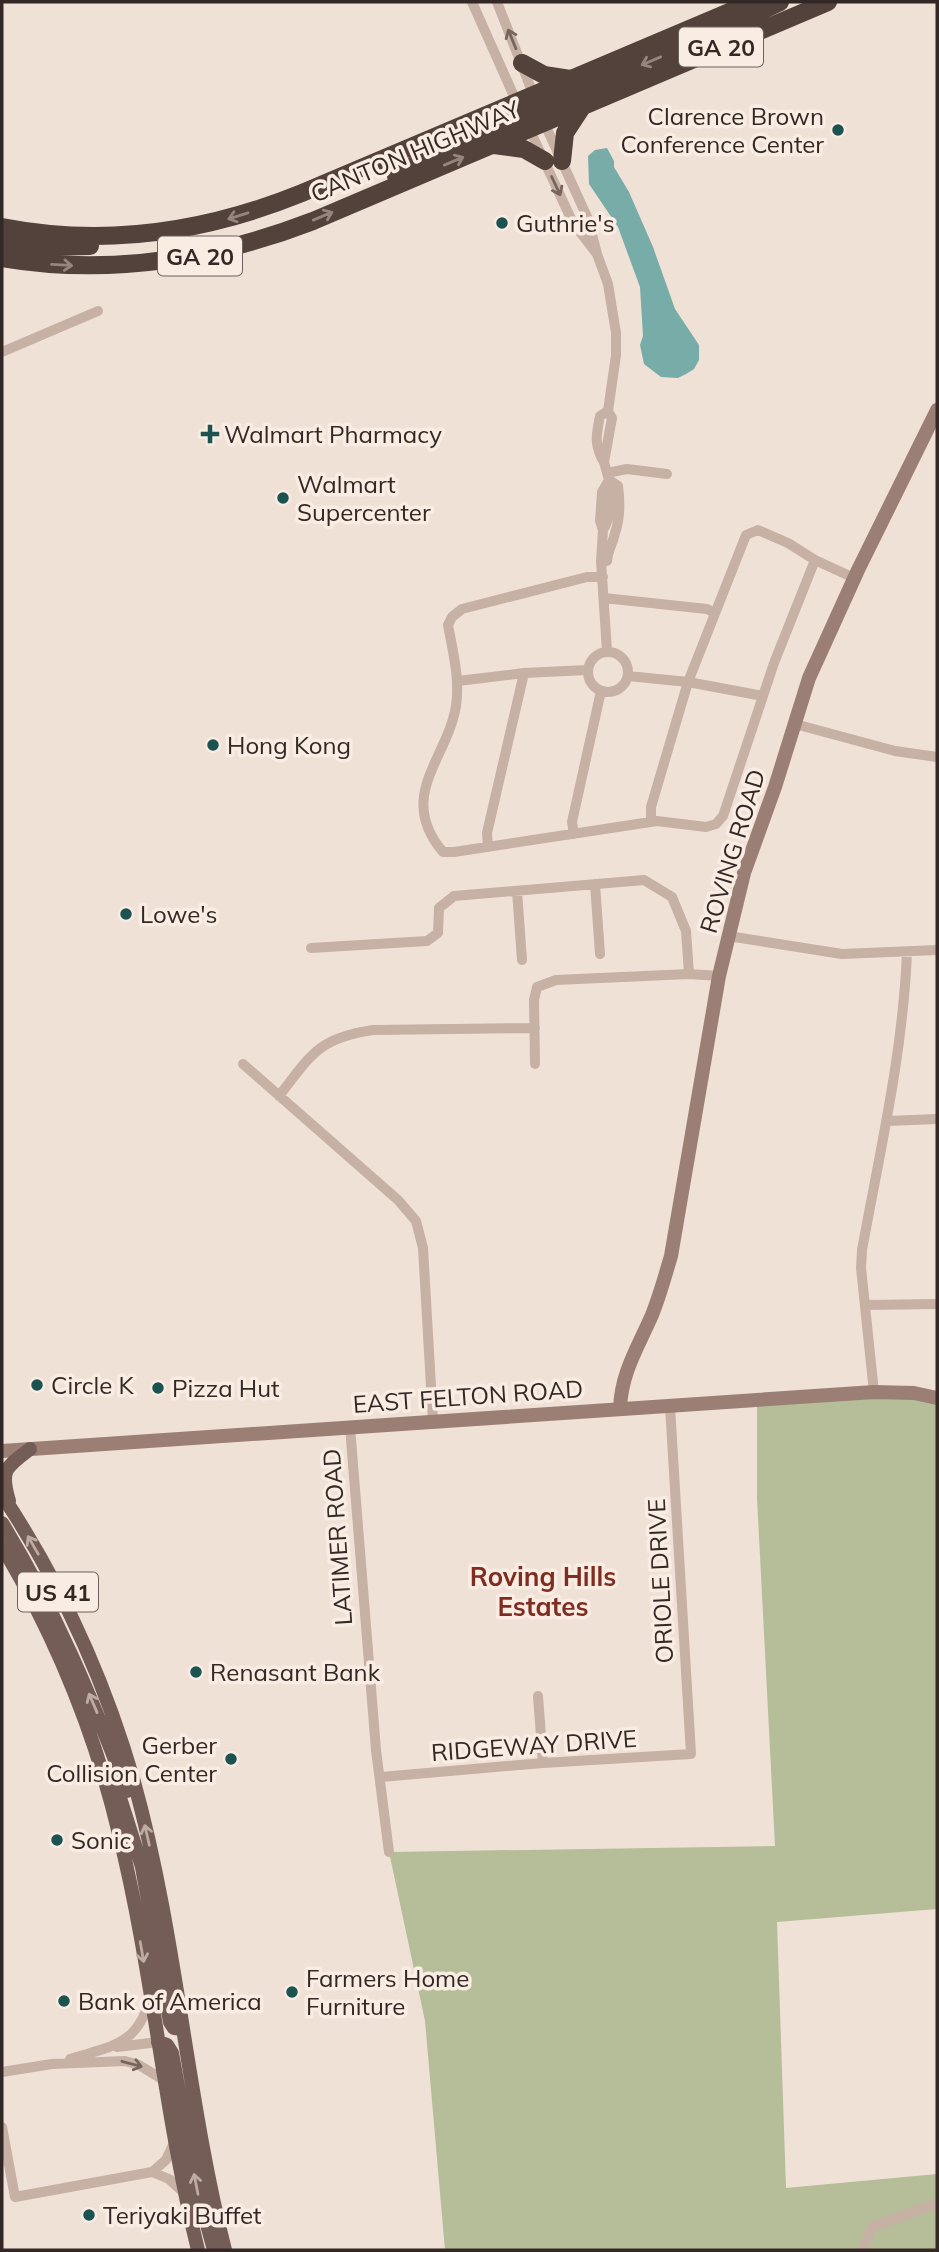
<svg xmlns="http://www.w3.org/2000/svg" width="939" height="2252" viewBox="0 0 939 2252" font-family="Mulish,sans-serif">
  <style>
    .green { fill: #b5be98 }
    .water { fill: #77aca9 }
    .lines { fill: none; stroke-linecap: round; stroke-linejoin: round }
    .street { stroke: #c7b0a4; stroke-width: 10 }
    .secondary { stroke: #9b7f75; stroke-width: 14 }
    .primary { stroke: #745d56; stroke-width: 14 }
    .highway { stroke: #53413c; stroke-width: 18 }
    .oneway { stroke: #76655e }
    .oneway2 { stroke: #95857f }
    .oneway3 { stroke: #bdaca4 }
    .poi-dot { fill: #1c5350; stroke: #f8ece3; stroke-width: 2.5 }
    .labels { text-anchor: middle; dominant-baseline: central; stroke-width: 7; stroke-linejoin: round; paint-order: stroke }
    .shield { fill: #f8ece3; stroke: #6e635e; stroke-width: 2 }
    .shield-label { font-size: 23px; font-weight: bold; fill: #332825 }
    .poi-label { font-size: 24px; fill: #332825; stroke: #f8ece3; text-anchor: start }
    .street-label { font-size: 24px; fill: #332825; stroke: #f8ece3 }
    .neighbourhood-label { font-size: 26px; font-weight: bold; fill: #7f2d20; stroke: #f8ece3 }
  </style>
  <rect width="100%" height="100%" fill="#f0e1d7"/>
  <path class="green" d="M 874,1392 L 937,1399 L 937,1909 L 777,1922 L 786,2188 L 937,2174 L 937,2250 L 445,2250 L 425,2021 L 389,1852 L 775,1846 L 757,1498 L 757,1401 Z"/>
  <path class="water" d="M 607,148 L 614,161 L 614,167 L 629,192 L 653,247 L 675,309 L 699,345 L 699,360 L 694,369 L 686,374 L 678,378 L 661,377 L 644,364 L 640,345 L 643,336 L 640,287 L 618,227 L 589,184 L 588,156 L 595,150 Z"/>
  <g class="lines">
    <path class="street" d="M 472,2 L 517,103
      M 497,2 L 535,99
      M 543,120 L 588,219 L 597,254 L 608,284 L 616,333 L 616,355 L 608,411 L 612,418 L 604,462 C 594,446 596,435 600,416 L 608,411
      M 528,126 L 573,223 L 597,254
      M 2,352 L 98,311
      M 604,462 L 609,480 L 602,492 L 600,521 L 603,530 L 601,561 L 607,651
      M 607,473 L 627,469 L 667,474
      M 603,530 C 610,520 614,497 607,487
      M 607,561 C 608,550 613,543 615,533 C 620,519 620,501 618,486 L 609,480
      M 603,577 L 587,577 L 462,609 L 452,617 L 448,625 C 453,652 460,679 456,706 C 447,760 396,796 443,852 L 454,852 L 657,821 L 706,827 L 716,824 L 723,816 L 774,663 L 815,560 L 854,578
      M 604,598 L 707,609 L 715,613
      M588 672a20 20 0 1 1 40 0a20 20 0 1 1-40 0Z
      M 628,676 L 688,682 L 763,696
      M 458,681 L 524,673
      M 795,724 L 895,751 L 937,757
      M 651,822 L 651,807 L 688,682 L 746,535 L 758,530 L 788,543 L 815,560
      M 574,834 L 572,822 L 601,691
      M 488,847 L 487,833 L 524,673 L 587,670
      M 595,884 L 600,954
      M 517,891 L 522,960
      M 728,936 L 842,954 L 937,950
      M 311,948 L 427,941 L 438,933 L 439,908 L 454,896 L 644,880 L 672,897 L 686,931 L 689,974
      M 243,1064 L 398,1200 L 416,1221 L 423,1248 L 433,1421
      M 535,1064 L 534,1000 L 537,987 L 556,980 L 689,974 L 719,976
      M 279,1096 C 311,1055 318,1038 373,1030 L 535,1028
      M 888,1121 L 937,1119
      M 865,1305 L 937,1304
      M 874,1392 L 861,1268 L 862,1250 C 880,1151 903,1053 907,952
      M 350,1427 L 376,1750 L 389,1852
      M 538,1696 L 543,1763
      M 381,1777 L 543,1763 L 691,1754 L 670,1406
      M 117,2047 L 158,2042
      M 70,2059 C 111,2046 137,2046 150,1999
      M 2,2072 L 52,2064 L 125,2061 L 139,2065 L 165,2081
      M 2,2127 L 15,2197 L 152,2172 L 166,2160 L 174,2143
      M 152,2172 L 169,2179 L 183,2192
      M 862,2250 L 872,2227 L 937,2203"/>
    <path class="secondary" d="M 620,1409 C 621,1373 638,1347 652,1315 C 660,1295 665,1276 671,1256 L 719,976 L 744,873 L 775,787 L 809,678 L 858,570 L 937,410
      M 2,1451 L 874,1392 L 914,1393 L 937,1398"/>
    <path class="primary" d="M 2,1495 C 60,1582 105,1681 134,1782 C 177,1936 186,2096 225,2250
      M 9,1501 C 0,1470 5,1468 30,1449
      M 2,1523 C 54,1608 92,1698 127,1791
      M 2,1546 C 55,1635 95,1732 119,1834 C 153,1971 164,2113 198,2250
      M 115,1782 L 142,1867 L 170,2022 L 174,2028 L 183,2029
      M 158,2042 L 167,2045 L 172,2053 L 196,2185 L 214,2250"/>
    <path class="highway" d="M 522,63 L 544,75 L 570,79
      M 494,145 L 524,149 L 545,161
      M 562,161 L 565,133 L 582,107
      M 396,176 L 436,152 L 689,45 L 780,2
      M 2,227 C 105,247 206,232 302,193 L 753,2
      M 2,243 L 48,247 L 90,246
      M 2,258 C 109,276 212,260 313,221 L 828,2"/>
  </g>
  <defs><path id="oneway-shaft" d="M-6 0H5M1.5-3L5.5 0L1.5 3" fill="none" stroke-width="1.6" stroke-linecap="round" stroke-linejoin="round" transform="scale(1.75)"/></defs>
  <g class="oneway">
    <use href="#oneway-shaft" transform="translate(512 39) rotate(-112)"/>
    <use href="#oneway-shaft" transform="translate(556 186) rotate(65)"/>
    <use href="#oneway-shaft" transform="translate(132 2064) rotate(15)"/>
  </g>
  <g class="oneway2">
    <use href="#oneway-shaft" transform="translate(651 61) rotate(157)"/>
    <use href="#oneway-shaft" transform="translate(454 161) rotate(-23)"/>
    <use href="#oneway-shaft" transform="translate(238 216) rotate(163)"/>
    <use href="#oneway-shaft" transform="translate(323 216) rotate(-23)"/>
    <use href="#oneway-shaft" transform="translate(62 265) rotate(3)"/>
  </g>
  <g class="oneway3">
    <use href="#oneway-shaft" transform="translate(33 1545) rotate(-120)"/>
    <use href="#oneway-shaft" transform="translate(93 1703) rotate(-113)"/>
    <use href="#oneway-shaft" transform="translate(147 1835) rotate(-103)"/>
    <use href="#oneway-shaft" transform="translate(142 1952) rotate(80)"/>
    <use href="#oneway-shaft" transform="translate(196 2184) rotate(-101)"/>
  </g>
  <g class="poi-dot">
    <circle cx="838" cy="130" r="7"/>
    <circle cx="502" cy="223" r="7"/>
    <path d="M206.5 423.5h7v7h7v7h-7v7h-7v-7h-7v-7h7z"/>
    <circle cx="283" cy="498" r="7"/>
    <circle cx="213" cy="745" r="7"/>
    <circle cx="126" cy="914" r="7"/>
    <circle cx="37" cy="1385" r="7"/>
    <circle cx="158" cy="1388" r="7"/>
    <circle cx="196" cy="1672" r="7"/>
    <circle cx="231" cy="1759" r="7"/>
    <circle cx="57" cy="1840" r="7"/>
    <circle cx="292" cy="1992" r="7"/>
    <circle cx="64" cy="2001" r="7"/>
    <circle cx="89" cy="2215" r="7"/>
  </g>
  <g class="labels">
    <g class="shield">
      <rect x="679" y="27.5" width="84" height="39" rx="5"/>
      <rect x="158" y="236.5" width="84" height="39" rx="5"/>
      <rect x="18" y="1572.5" width="80" height="39" rx="5"/>
    </g>
    <g class="shield-label">
      <text x="721" y="47">GA 20</text>
      <text x="200" y="256">GA 20</text>
      <text x="58" y="1592">US 41</text>
    </g>
    <g class="poi-label">
      <text x="824" y="116" text-anchor="end">Clarence Brown<tspan x="824" dy="28">Conference Center</tspan></text>
      <text x="516" y="223">Guthrie's</text>
      <text x="224" y="434">Walmart Pharmacy</text>
      <text x="297" y="484">Walmart<tspan x="297" dy="28">Supercenter</tspan></text>
      <text x="227" y="745">Hong Kong</text>
      <text x="140" y="914">Lowe's</text>
      <text x="51" y="1385">Circle K</text>
      <text x="172" y="1388">Pizza Hut</text>
      <text x="210" y="1672">Renasant Bank</text>
      <text x="217" y="1745" text-anchor="end">Gerber<tspan x="217" dy="28">Collision Center</tspan></text>
      <text x="71" y="1840">Sonic</text>
      <text x="306" y="1978">Farmers Home<tspan x="306" dy="28">Furniture</tspan></text>
      <text x="78" y="2001">Bank of America</text>
      <text x="103" y="2215">Teriyaki Buffet</text>
    </g>
    <g class="street-label">
      <text transform="translate(415 151) rotate(-23)">CANTON HIGHWAY</text>
      <text transform="translate(732 851) rotate(-73)">ROVING ROAD</text>
      <text transform="translate(468 1396) rotate(-4)">EAST FELTON ROAD</text>
      <text transform="translate(337 1537) rotate(-94)">LATIMER ROAD</text>
      <text transform="translate(660 1581) rotate(-93)">ORIOLE DRIVE</text>
      <text transform="translate(534 1745) rotate(-4)">RIDGEWAY DRIVE</text>
    </g>
    <g class="neighbourhood-label">
      <text x="543" y="1576">Roving Hills<tspan x="543" dy="30">Estates</tspan></text>
    </g>
  </g>
  <rect width="939" height="2252" fill="none" stroke="#332825" stroke-width="7"/>
</svg>
